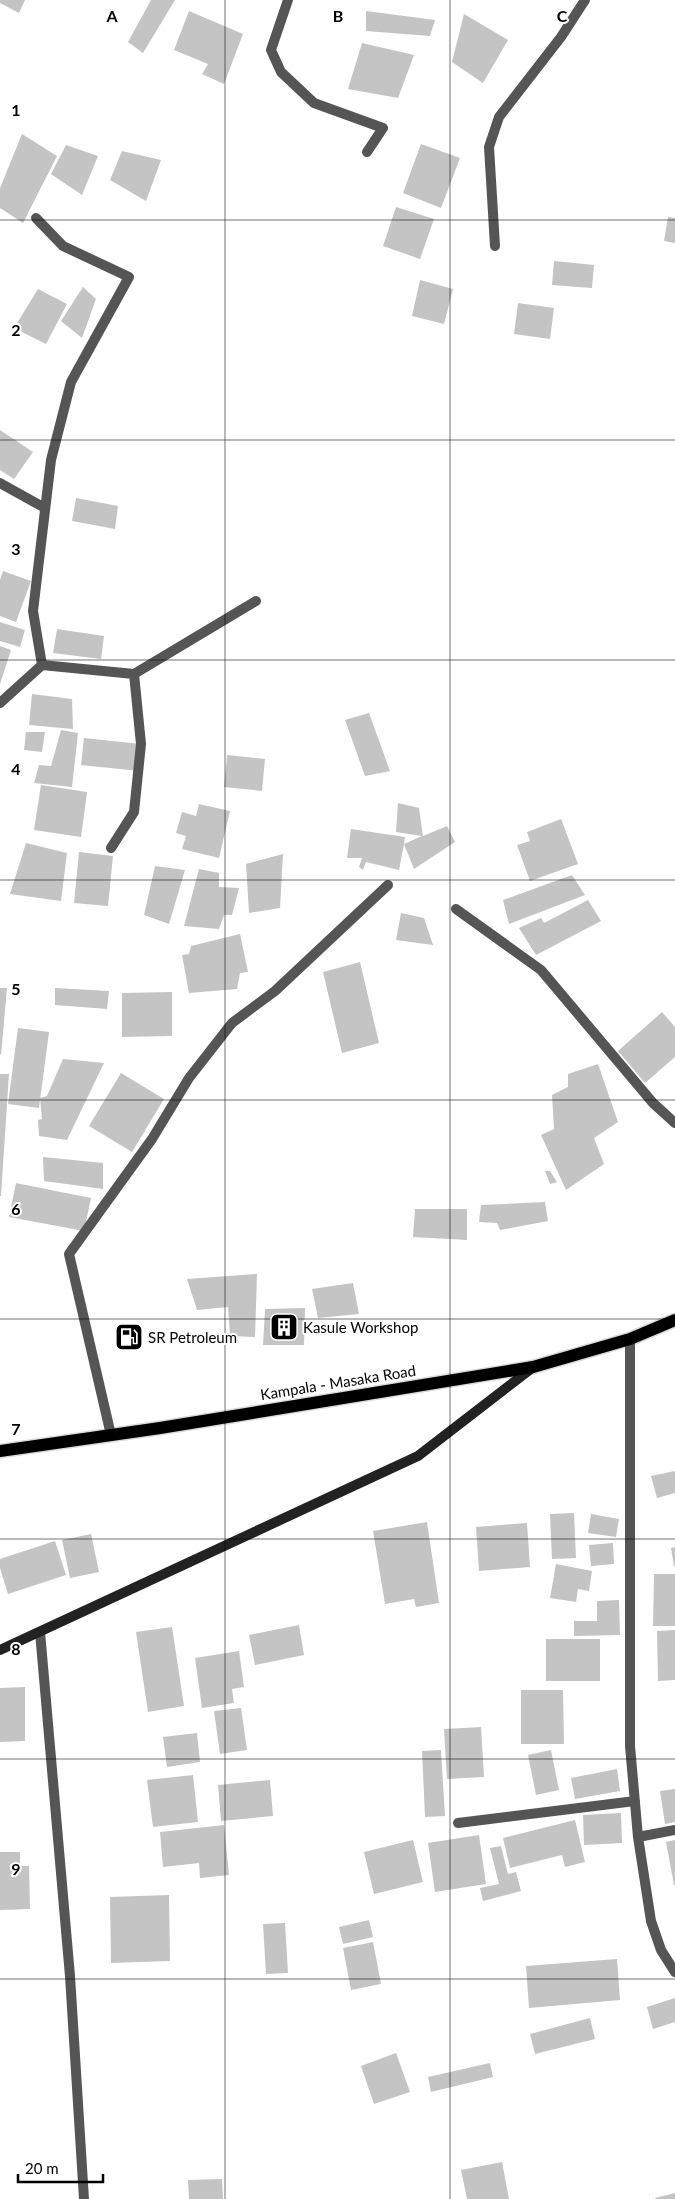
<svg xmlns="http://www.w3.org/2000/svg" width="675" height="2199" viewBox="0 0 675 2199" font-family="Lato,sans-serif">
  <style>
    .building { fill: #c4c4c4 }
    .lines { fill: none; stroke-linecap: round; stroke-linejoin: round }
    .primary-casing { stroke: #dbdbdb; stroke-width: 15 }
    .street { stroke: #555; stroke-width: 10 }
    .secondary { stroke: #222; stroke-width: 10 }
    .primary { stroke: #000; stroke-width: 12 }
    .grid { fill: none; stroke: #000; stroke-width: 1; stroke-opacity: 0.55 }
    .labels { text-anchor: middle; dominant-baseline: central; stroke-width: 4; stroke-linejoin: round; paint-order: stroke }
    .poi-label { font-size: 15px; fill: #000; stroke: #fff; text-anchor: start }
    .street-label { font-size: 15px; fill: #000; stroke: #fff }
    .grid-label { font-size: 16px; text-anchor: middle; font-weight: bold; fill: #000; stroke: #fff; stroke-width: 4; stroke-linejoin: round; paint-order: stroke }
  </style>
  <rect width="100%" height="100%" fill="#fff"/>
  <path class="building" d="M 0,0 L 25,0 L 19,13 L 0,3 Z
    M 151,0 L 175,0 L 143,53 L 128,42 Z
    M 189,11 L 243,34 L 224,84 L 202,74 L 208,64 L 174,50 Z
    M 366,11 L 435,20 L 430,36 L 366,31 Z
    M 464,14 L 508,40 L 483,83 L 452,62 Z
    M 362,43 L 414,55 L 398,98 L 348,89 Z
    M 22,134 L 57,156 L 23,223 L 0,208 L 0,188 Z
    M 421,144 L 460,158 L 441,208 L 403,193 Z
    M 66,145 L 98,156 L 82,195 L 51,174 Z
    M 122,151 L 161,160 L 146,201 L 110,180 Z
    M 396,207 L 434,219 L 420,259 L 383,246 Z
    M 668,217 L 675,218 L 675,243 L 664,241 Z
    M 554,261 L 594,265 L 592,288 L 552,285 Z
    M 420,280 L 453,289 L 444,324 L 412,316 Z
    M 83,287 L 96,299 L 82,338 L 61,321 Z
    M 38,289 L 67,304 L 46,344 L 14,328 Z
    M 518,303 L 554,308 L 550,339 L 514,334 Z
    M 0,430 L 33,452 L 14,479 L 0,470 Z
    M 76,498 L 118,506 L 115,529 L 72,521 Z
    M 3,571 L 31,581 L 16,622 L 0,616 L 0,580 Z
    M 0,622 L 25,630 L 20,647 L 0,641 Z
    M 57,629 L 104,636 L 101,659 L 53,653 Z
    M 0,646 L 11,650 L 0,684 Z
    M 32,694 L 72,699 L 73,729 L 29,725 Z
    M 369,713 L 390,771 L 365,776 L 345,720 Z
    M 61,730 L 78,733 L 72,787 L 34,783 L 39,765 L 51,766 Z
    M 26,732 L 45,732 L 42,752 L 24,750 Z
    M 84,738 L 141,744 L 139,771 L 81,765 Z
    M 227,755 L 265,759 L 262,791 L 224,787 Z
    M 41,785 L 87,792 L 81,837 L 34,830 Z
    M 398,803 L 419,808 L 423,836 L 447,826 L 455,842 L 414,869 L 404,844 L 399,870 L 366,862 L 363,870 L 359,867 L 362,858 L 347,858 L 351,829 L 405,837 L 404,844 L 422,836 L 396,832 Z
    M 199,804 L 230,811 L 219,858 L 182,849 L 186,836 L 176,833 L 182,812 L 196,816 Z
    M 561,819 L 578,864 L 530,881 L 517,845 L 530,841 L 527,832 Z
    M 26,843 L 67,853 L 61,901 L 10,894 Z
    M 79,852 L 113,856 L 108,906 L 74,903 Z
    M 283,854 L 280,908 L 249,913 L 246,864 Z
    M 155,866 L 185,870 L 169,924 L 144,915 Z
    M 199,869 L 219,873 L 219,887 L 239,888 L 232,915 L 224,915 L 219,929 L 184,926 Z
    M 572,875 L 585,895 L 509,924 L 503,900 Z
    M 588,900 L 601,921 L 536,955 L 519,928 L 541,918 L 544,923 Z
    M 401,913 L 424,918 L 433,945 L 396,940 Z
    M 240,934 L 248,972 L 240,973 L 237,989 L 189,993 L 182,955 L 189,954 L 191,946 Z
    M 360,962 L 379,1043 L 342,1053 L 323,972 Z
    M 0,988 L 7,988 L 1,1055 L 0,1054 Z
    M 55,988 L 109,991 L 107,1009 L 55,1005 Z
    M 172,992 L 172,1036 L 122,1037 L 122,993 Z
    M 662,1012 L 675,1027 L 675,1057 L 645,1083 L 618,1051 Z
    M 18,1028 L 49,1032 L 39,1108 L 8,1104 Z
    M 63,1059 L 104,1063 L 67,1140 L 39,1136 L 38,1120 L 42,1119 L 40,1098 L 47,1096 Z
    M 598,1064 L 618,1122 L 594,1138 L 604,1164 L 566,1190 L 541,1135 L 554,1129 L 552,1095 L 568,1087 L 568,1074 Z
    M 121,1073 L 164,1099 L 132,1152 L 89,1126 Z
    M 0,1074 L 9,1074 L 1,1196 L 0,1196 Z
    M 43,1157 L 103,1163 L 103,1189 L 44,1181 Z
    M 545,1171 L 550,1171 L 557,1182 L 550,1184 Z
    M 16,1183 L 91,1198 L 84,1231 L 9,1217 Z
    M 545,1202 L 548,1221 L 500,1230 L 497,1223 L 479,1222 L 481,1205 Z
    M 415,1209 L 467,1209 L 467,1240 L 413,1237 Z
    M 257,1274 L 255,1337 L 230,1336 L 228,1307 L 197,1310 L 187,1279 Z
    M 353,1283 L 359,1314 L 318,1318 L 312,1289 Z
    M 305,1308 L 304,1345 L 263,1345 L 265,1309 Z
    M 675,1471 L 675,1493 L 657,1498 L 651,1476 Z
    M 574,1513 L 576,1558 L 552,1559 L 550,1514 Z
    M 591,1514 L 619,1519 L 616,1537 L 588,1533 Z
    M 427,1522 L 439,1603 L 416,1607 L 414,1599 L 385,1604 L 373,1531 Z
    M 527,1523 L 530,1567 L 479,1571 L 476,1527 Z
    M 91,1534 L 99,1572 L 70,1578 L 62,1540 Z
    M 55,1541 L 66,1575 L 8,1594 L 0,1568 L 0,1559 Z
    M 613,1543 L 614,1564 L 591,1566 L 589,1545 Z
    M 675,1547 L 675,1566 L 674,1566 L 671,1548 Z
    M 556,1564 L 592,1571 L 589,1591 L 578,1589 L 576,1602 L 550,1598 Z
    M 654,1574 L 675,1574 L 675,1626 L 653,1626 Z
    M 619,1600 L 620,1635 L 574,1636 L 574,1621 L 597,1621 L 597,1601 Z
    M 299,1625 L 304,1655 L 255,1665 L 249,1635 Z
    M 172,1627 L 184,1706 L 148,1712 L 136,1632 Z
    M 675,1630 L 675,1680 L 658,1681 L 657,1631 Z
    M 546,1639 L 600,1639 L 600,1681 L 546,1681 Z
    M 239,1651 L 244,1687 L 232,1689 L 234,1703 L 202,1708 L 195,1658 Z
    M 25,1687 L 25,1741 L 0,1742 L 0,1688 Z
    M 521,1690 L 563,1690 L 564,1744 L 521,1744 Z
    M 241,1708 L 247,1750 L 220,1754 L 214,1711 Z
    M 481,1727 L 484,1777 L 447,1779 L 444,1729 Z
    M 197,1733 L 200,1762 L 167,1767 L 163,1737 Z
    M 441,1750 L 445,1816 L 425,1817 L 422,1751 Z
    M 551,1750 L 559,1790 L 536,1795 L 528,1755 Z
    M 617,1769 L 620,1791 L 575,1799 L 571,1778 Z
    M 193,1775 L 198,1822 L 153,1827 L 147,1780 Z
    M 270,1780 L 273,1816 L 221,1821 L 218,1785 Z
    M 675,1789 L 675,1822 L 665,1824 L 660,1791 Z
    M 621,1813 L 622,1843 L 584,1845 L 583,1815 Z
    M 575,1820 L 585,1862 L 565,1867 L 562,1855 L 510,1868 L 503,1838 Z
    M 224,1825 L 229,1875 L 200,1878 L 199,1863 L 163,1867 L 160,1832 Z
    M 479,1835 L 486,1884 L 435,1892 L 428,1843 Z
    M 413,1840 L 423,1882 L 374,1894 L 364,1852 Z
    M 675,1840 L 675,1885 L 674,1885 L 666,1842 Z
    M 501,1846 L 508,1874 L 516,1872 L 521,1891 L 483,1901 L 480,1888 L 499,1884 L 490,1848 Z
    M 0,1852 L 20,1852 L 20,1866 L 29,1866 L 30,1909 L 0,1910 Z
    M 169,1895 L 170,1961 L 111,1963 L 110,1897 Z
    M 369,1920 L 373,1937 L 343,1944 L 339,1927 Z
    M 285,1923 L 288,1973 L 266,1974 L 263,1924 Z
    M 373,1942 L 381,1984 L 351,1990 L 343,1948 Z
    M 617,1959 L 620,2000 L 529,2008 L 526,1966 Z
    M 675,1998 L 675,2022 L 653,2029 L 647,2007 Z
    M 590,2018 L 595,2039 L 535,2054 L 530,2034 Z
    M 396,2053 L 410,2092 L 374,2104 L 361,2066 Z
    M 490,2063 L 493,2077 L 431,2092 L 428,2077 Z
    M 502,2162 L 509,2199 L 467,2199 L 461,2170 Z
    M 222,2179 L 223,2199 L 189,2199 L 188,2180 Z
    M 675,2193 L 675,2199 L 655,2199 L 655,2198 Z"/>
  <g class="lines">
    <defs>
      <path id="primary" d="M 0,1451 L 160,1428 L 533,1367 L 630,1339 L 675,1320"/>
    </defs>
    <use href="#primary" class="primary-casing"/>
    <path class="street" d="M 288,0 L 271,50 L 281,72 L 314,103 L 383,128 L 367,152
      M 36,218 L 63,246 L 129,277 L 71,382 L 51,460 L 33,611 L 42,665
      M 495,246 L 489,147 L 499,117 L 561,37 L 585,0
      M 0,483 L 45,508
      M 0,703 L 42,665 L 134,674 L 256,601
      M 111,848 L 134,812 L 141,744 L 134,674
      M 456,909 L 541,970 L 653,1103 L 675,1123
      M 630,1339 L 630,1746 L 638,1837 L 651,1921 L 661,1950 L 675,1972
      M 111,1435 L 69,1254 L 152,1139 L 189,1078 L 232,1023 L 275,991 L 388,885
      M 40,1632 L 70,1976 L 84,2199
      M 458,1823 L 635,1801
      M 638,1837 L 675,1830"/>
    <path class="secondary" d="M 0,1650 L 418,1456 L 532,1368"/>
    <use href="#primary" class="primary"/>
  </g>
  <path class="grid" d="M 225,0 L 225,2199M 450,0 L 450,2199M 0,220 L 675,220M 0,440 L 675,440M 0,660 L 675,660M 0,880 L 675,880M 0,1100 L 675,1100M 0,1319 L 675,1319M 0,1539 L 675,1539M 0,1759 L 675,1759M 0,1979 L 675,1979"/>
  <defs>
    <symbol id="building-square" viewBox="-11 -11 22 22"><rect x="-9" y="-9" width="18" height="18" rx="4" fill="#000" stroke="#fff"/><path d="M-4-6H4V6H1V3H-1V6H-4ZM-2.5-4.3h1.7v1.8h-1.7ZM.8-4.3h1.7v1.8H.8ZM-2.5-1h1.7V.8h-1.7ZM.8-1h1.7V.8H.8Z" fill="#fff"/></symbol>
    <symbol id="fuel-square" viewBox="-11 -11 22 22"><rect x="-9" y="-9" width="18" height="18" rx="4" fill="#000" stroke="#fff"/><path d="M-5.5-6h7V0h2V4h1.3V-2.5L3-4.5l.8-.8L6-3V5H2.5V1h-1V6h-7ZM-4.2-4.7v3.2H.2V-4.7Z" fill="#fff"/></symbol>
  </defs>
  <g fill-rule="evenodd">
    <use href="#building-square" x="268" y="1311" width="32" height="32"/>
    <use href="#fuel-square" x="113" y="1321" width="32" height="32"/>
  </g>
  <g class="labels">
    <g class="poi-label">
      <text x="303" y="1327">Kasule Workshop</text>
      <text x="148" y="1337">SR Petroleum</text>
    </g>
    <g class="street-label">
      <text transform="translate(338 1382) rotate(-9)">Kampala - Masaka Road</text>
    </g>
  </g>
  <g class="grid-label">
    <text x="112" y="22">A</text>
    <text x="338" y="22">B</text>
    <text x="562" y="22">C</text>
    <text x="16" y="116">1</text>
    <text x="16" y="336">2</text>
    <text x="16" y="555">3</text>
    <text x="16" y="775">4</text>
    <text x="16" y="995">5</text>
    <text x="16" y="1215">6</text>
    <text x="16" y="1435">7</text>
    <text x="16" y="1655">8</text>
    <text x="16" y="1875">9</text>
  </g>
  <path d="M18 2174v8h85v-8" fill="none" stroke="#000000" stroke-width="2.5"/>
  <text x="25" y="2174" font-size="15" fill="#000000" stroke="#ffffff" stroke-width="4" paint-order="stroke">20 m</text>
</svg>
